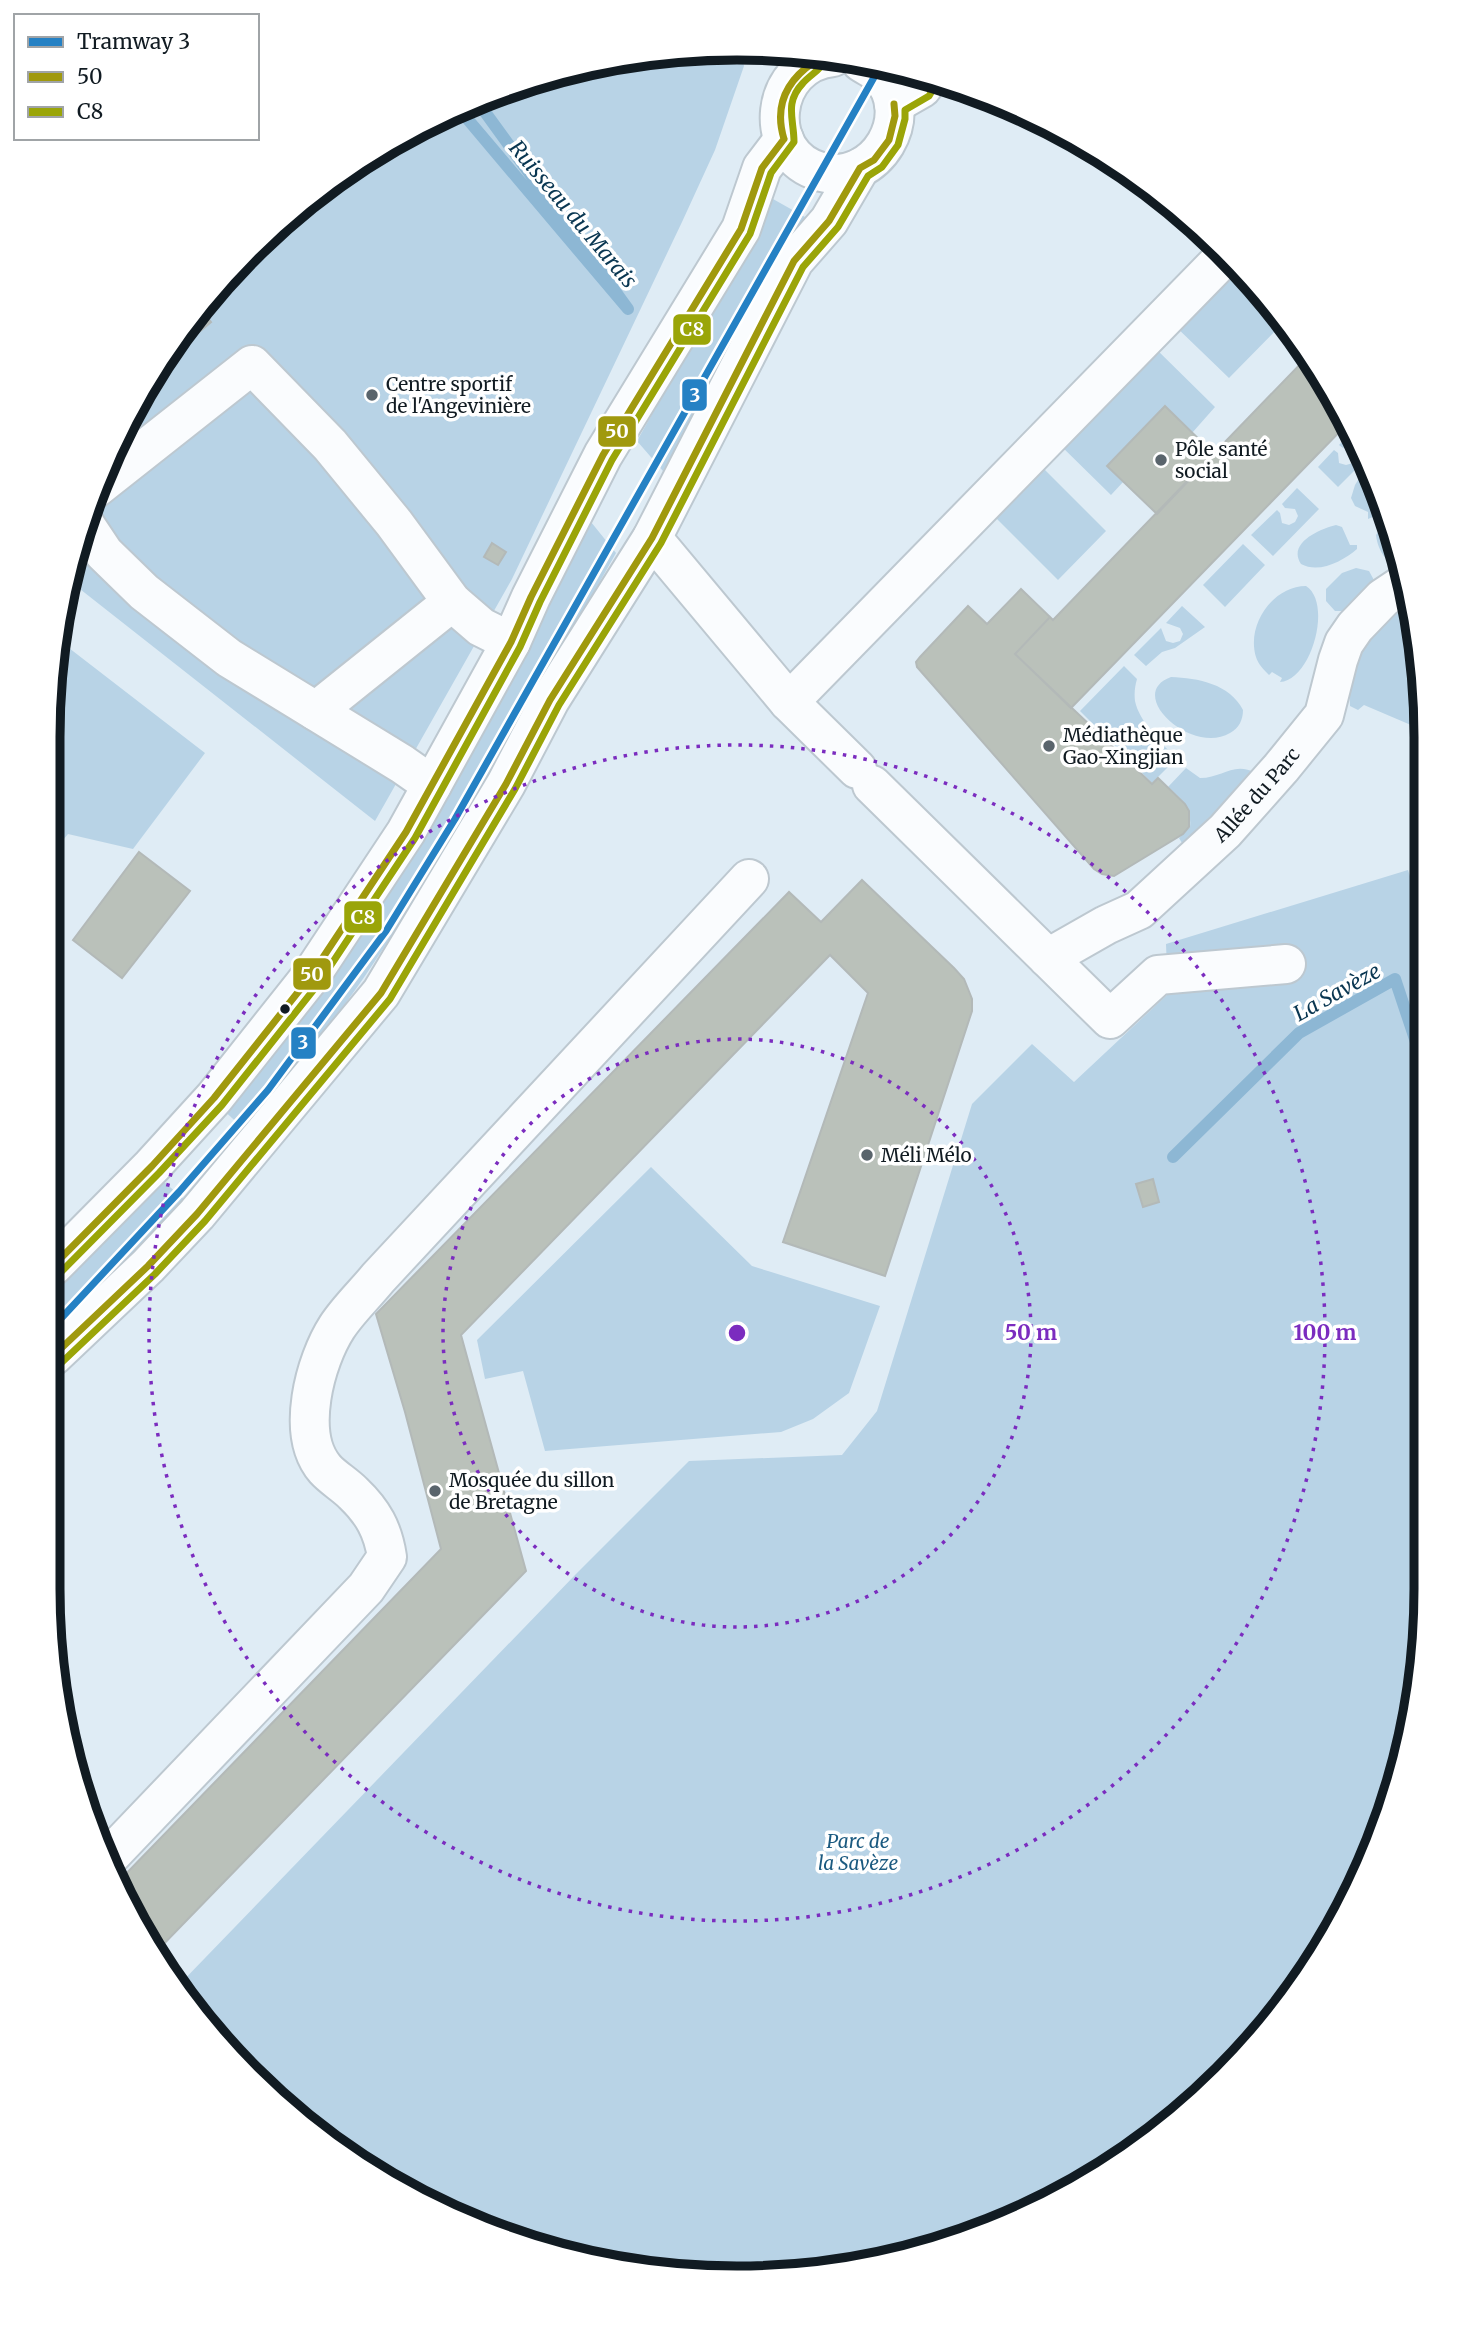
<svg xmlns="http://www.w3.org/2000/svg" width="1474" height="2326" viewBox="0 0 1474 2326" font-family="Merriweather,serif">
  <style>
    .green { fill: #b8d3e6 }
    .lines { fill: none; stroke-linecap: round; stroke-linejoin: round }
    .stream { stroke: #8db7d4; stroke-width: 12 }
    .building { fill: #bac1ba; stroke: #b3b9b8; stroke-width: 2 }
    .minor-casing { stroke: #bdc8d0; stroke-width: 42 }
    .minor { stroke: #fafcfe; stroke-width: 38 }
    .bus-1-casing { stroke: #fff; stroke-width: 12 }
    .bus-2-casing { stroke: #fff; stroke-width: 12 }
    .bus-1 { stroke: #a0990e; stroke-width: 7 }
    .bus-2 { stroke: #9aa508; stroke-width: 7 }
    .tram-1-casing { stroke: #fff; stroke-width: 12 }
    .tram-1 { stroke: #2581c4; stroke-width: 7 }
    .ring { fill: none; stroke: #7b2cbf; stroke-width: 3.5; stroke-dasharray: 3.5 7 }
    .poi-dot { fill: #59646c; stroke: #fff; stroke-width: 2.5 }
    .bus-dot { fill: #111b22; stroke: #fff; stroke-width: 2.5 }
    .labels { text-anchor: middle; dominant-baseline: central; stroke-width: 7; stroke-linejoin: round; paint-order: stroke }
    .poi-label { font-size: 19px; fill: #111b22; stroke: #fff; text-anchor: start }
    .street-label { font-size: 19px; fill: #111b22; stroke: #fff }
    .park-label { font-size: 19px; font-style: italic; fill: #1b5a80; stroke: #fff }
    .water-label { font-size: 21px; font-style: italic; fill: #093651; stroke: #fff }
    .rim { fill: none; stroke: #111b22; stroke-width: 9 }
    .centre { fill: #7b2cbf; stroke: #fff; stroke-width: 3.5 }
    .ring-label { font-size: 21px; text-anchor: middle; font-weight: bold; fill: #7b2cbf; stroke: #fff; stroke-width: 7; stroke-linejoin: round; paint-order: stroke }
    .line-badge { stroke: #fff; stroke-width: 2.5 }
    .badge-label { font-size: 19px; text-anchor: middle; font-weight: bold; fill: #fff }
  </style>
  <rect width="100%" height="100%" fill="#dfecf5"/>
  <path class="green" d="M 740,50 L 744,66 L 715,150 L 682,222 L 512,579 L 375,821 L 71,582 L 100,473 L 190,317 L 283,218 L 392,139 L 516,84 L 647,53 Z
    M 773,199 L 805,217 L 663,471 L 637,441 Z
    M 1231,263 L 1286,320 L 1229,378 L 1172,323 Z
    M 1151,344 L 1215,407 L 1192,433 L 1164,407 L 1108,465 L 1124,481 L 1111,495 L 1056,441 Z
    M 1354,429 L 1366,459 L 1338,487 L 1318,467 L 1334,450 L 1338,453 L 1339,463 L 1346,465 L 1353,463 L 1356,456 L 1353,450 L 1346,446 L 1343,448 L 1339,445 Z
    M 1037,462 L 1106,531 L 1058,580 L 989,511 Z
    M 1368,464 L 1383,505 L 1375,516 L 1368,519 L 1368,512 L 1355,506 L 1351,498 L 1355,485 Z
    M 1297,488 L 1319,509 L 1273,556 L 1251,535 L 1277,510 L 1280,513 L 1282,523 L 1289,525 L 1295,522 L 1298,516 L 1295,509 L 1285,508 L 1282,504 Z
    M 1388,518 L 1405,569 C 1388,566 1378,552 1376,535 Z
    M 591,522 L 616,553 C 538,690 463,830 375,961 C 336,1020 290,1076 245,1130 L 219,1106 L 431,803 Z
    M 1336,525 L 1342,527 L 1350,545 L 1357,545 L 1357,549 C 1343,561 1319,574 1301,564 C 1287,543 1320,529 1336,525 Z
    M 1243,544 L 1265,565 L 1225,607 L 1203,585 Z
    M 1356,568 L 1369,571 L 1375,582 L 1345,611 L 1335,611 L 1326,601 L 1326,589 L 1342,573 Z
    M 1306,586 C 1333,603 1311,681 1280,682 L 1282,678 L 1272,672 L 1269,675 C 1264,670 1258,664 1256,657 C 1246,625 1273,586 1306,586 Z
    M 1409,596 L 1425,691 L 1425,731 L 1364,705 L 1358,710 L 1350,706 L 1349,683 L 1355,655 Z
    M 1182,606 L 1205,627 L 1175,648 L 1162,652 L 1146,666 L 1134,655 L 1161,628 L 1166,641 L 1173,643 L 1180,641 L 1183,634 L 1180,628 L 1166,623 Z
    M 56,638 L 205,753 L 133,849 L 68,834 L 53,852 L 53,647 Z
    M 1124,666 L 1137,679 C 1135,686 1134,693 1135,701 C 1139,721 1162,745 1177,758 L 1152,783 L 1080,711 Z
    M 1171,677 C 1198,678 1230,684 1243,710 C 1243,720 1239,728 1230,733 C 1192,756 1124,694 1171,677 Z
    M 1186,768 L 1200,778 C 1223,778 1233,761 1256,773 L 1188,853 L 1179,838 L 1190,827 C 1192,807 1181,799 1168,787 Z
    M 1408,870 L 1424,919 L 1421,1679 L 1374,1853 L 1284,2009 L 1192,2107 L 1121,2162 L 1042,2208 L 916,2255 L 737,2279 L 603,2266 L 515,2242 L 392,2187 L 317,2136 L 249,2076 L 176,1988 L 576,1574 L 689,1461 L 842,1455 L 877,1411 L 972,1104 L 1032,1044 L 1074,1082 L 1168,994 L 1166,944 Z
    M 651,1167 L 752,1266 L 880,1306 L 849,1393 L 813,1419 L 781,1432 L 545,1451 L 523,1371 L 485,1379 L 477,1340 Z
    M 157,1176 L 184,1199 L 53,1339 L 53,1286 Z"/>
  <g class="lines">
    <path class="stream" d="M 459,109 L 628,309 L 477,101
      M 1173,1157 L 1299,1033 L 1395,979 L 1424,1066"/>
  </g>
  <path class="building" d="M 199,307 L 211,322 L 193,337 L 185,326 Z
    M 1308,356 L 1349,422 L 1071,708 L 1015,654 L 1050,617 L 1053,620 Z
    M 1165,406 L 1214,454 L 1157,514 L 1107,466 Z
    M 492,543 L 506,552 L 498,565 L 484,557 Z
    M 1021,589 L 1050,617 L 1015,654 L 1152,784 L 1158,778 L 1185,804 L 1189,811 L 1189,827 L 1183,834 L 1114,876 L 1102,874 L 1094,869 L 917,667 L 916,662 L 920,657 L 968,606 L 987,624 Z
    M 139,852 L 190,891 L 122,978 L 73,940 Z
    M 862,880 L 954,968 L 964,979 L 972,999 L 972,1011 L 885,1276 L 783,1242 L 868,993 L 830,955 L 461,1335 L 526,1571 L 154,1954 L 119,1881 L 441,1549 L 405,1412 L 376,1314 L 789,892 L 821,922 Z
    M 1153,1179 L 1159,1202 L 1143,1207 L 1136,1184 Z"/>
  <g class="lines">
    <defs>
      <g id="minor">
        <path d="M 833,57 C 770,63 759,155 821,172 C 876,186 919,115 879,74 C 874,69 867,66 861,62"/>
        <path d="M 894,104 L 922,88 L 929,76"/>
        <path d="M 96,488 L 252,365 L 330,445 L 394,523 L 452,602 L 481,627 L 511,642"/>
        <path d="M 86,526 L 104,553 L 144,592 L 229,658 L 402,764 L 432,785"/>
        <path d="M 652,538 L 789,702 L 857,769"/>
        <path d="M 789,702 L 1224,257"/>
        <path d="M 316,711 L 452,602"/>
        <path d="M 872,785 L 1110,1019 L 1158,975 L 1286,964"/>
        <path id="s1" d="M 1048,958 L 1106,925 L 1139,910 L 1225,831 L 1281,768 L 1324,715 L 1338,660 L 1344,643 L 1355,627 L 1383,598 L 1407,582"/>
        <path d="M 53,1266 L 152,1166 L 214,1098 L 310,977 L 406,832 L 511,642 L 531,597 L 603,455 L 741,229 L 762,168 L 784,139"/>
        <path d="M 53,1356 L 148,1266 L 197,1214 L 381,993 L 506,784 L 550,700 L 652,538 L 794,261 L 829,221 L 860,168"/>
        <path d="M 107,1859 L 366,1588 L 387,1557 C 383,1530 373,1512 353,1493 C 344,1484 333,1478 325,1469 C 295,1434 315,1361 337,1327 C 348,1310 365,1294 378,1278 L 749,879"/>
      </g>
    </defs>
    <use href="#minor" class="minor-casing"/>
    <use href="#minor" class="minor"/>
    <defs>
      <path id="bus-1" d="M 784,139 C 774,106 786,81 814,62
        M 53,1266 L 152,1166 L 214,1098 L 310,977 L 406,832 L 511,642 L 531,597 L 603,455 L 741,229 L 762,168 L 784,139
        M 53,1356 L 148,1266 L 197,1214 L 381,993 L 506,784 L 550,700 L 652,538 L 794,261 L 829,221 L 860,168 L 874,160 L 889,140 L 895,116 L 894,104"/>
      <path id="bus-2" d="M 60,1273 L 159,1173 L 222,1105 L 319,983 L 415,838 L 520,647 L 540,602 L 612,460 L 750,234 L 771,173 L 794,142 C 794,119 784,103 803,83 C 811,74 821,70 826,59
        M 60,1364 L 155,1274 L 205,1221 L 390,999 L 515,789 L 559,705 L 661,543 L 803,267 L 838,227 L 868,176 L 882,167 L 898,145 L 905,119 L 905,110 L 929,96 L 938,81"/>
    </defs>
    <use href="#bus-1" class="bus-1-casing"/>
    <use href="#bus-2" class="bus-2-casing"/>
    <use href="#bus-1" class="bus-1"/>
    <use href="#bus-2" class="bus-2"/>
    <defs>
      <path id="tram-1" d="M 53,1327 L 179,1192 L 268,1090 L 386,931 L 455,819 L 881,65"/>
    </defs>
    <use href="#tram-1" class="tram-1-casing"/>
    <use href="#tram-1" class="tram-1"/>
  </g>
  <g class="ring">
    <circle cx="737" cy="1333" r="294"/>
    <circle cx="737" cy="1333" r="588"/>
  </g>
  <g class="poi-dot">
    <circle cx="372" cy="395" r="7"/>
    <circle cx="1161" cy="460" r="7"/>
    <circle cx="1049" cy="746" r="7"/>
    <circle cx="867" cy="1155" r="7"/>
    <circle cx="435" cy="1491" r="7"/>
  </g>
  <circle class="bus-dot" cx="285" cy="1009" r="6"/>
  <g class="labels">
    <g class="poi-label">
      <text x="386" y="384">Centre sportif<tspan x="386" dy="22">de l'Angevinière</tspan></text>
      <text x="1175" y="449">Pôle santé<tspan x="1175" dy="22">social</tspan></text>
      <text x="1063" y="735">Médiathèque<tspan x="1063" dy="22">Gao-Xingjian</tspan></text>
      <text x="881" y="1155">Méli Mélo</text>
      <text x="449" y="1480">Mosquée du sillon<tspan x="449" dy="22">de Bretagne</tspan></text>
    </g>
    <g class="street-label">
      <text stroke="none"><textPath href="#s1" startOffset="268">Allée du Parc</textPath></text>
    </g>
    <g class="park-label">
      <text x="858" y="1841">Parc de<tspan x="858" dy="22">la Savèze</tspan></text>
    </g>
    <g class="water-label">
      <text transform="translate(573 214) rotate(50)">Ruisseau du Marais</text>
      <text transform="translate(1337 992) rotate(-29)">La Savèze</text>
    </g>
  </g>
  <path d="M0 0H1474V2326H0ZM737 60H737A677 677 0 0 1 1414 737V1589A677 677 0 0 1 737 2266H737A677 677 0 0 1 60 1589V737A677 677 0 0 1 737 60Z" fill="#fff" fill-rule="evenodd"/>
  <path class="rim" d="M737 60H737A677 677 0 0 1 1414 737V1589A677 677 0 0 1 737 2266H737A677 677 0 0 1 60 1589V737A677 677 0 0 1 737 60Z"/>
  <circle cx="737" cy="1333" r="10" class="centre"/>
  <g class="ring-label">
    <text x="1031" y="1340">50 m</text>
    <text x="1325" y="1340">100 m</text>
  </g>
  <g class="line-badge">
    <rect x="672" y="313" width="40" height="33" rx="7" fill="#9aa508"/>
    <rect x="681" y="378" width="27" height="34" rx="7" fill="#2581c4"/>
    <rect x="597" y="415" width="40" height="33" rx="7" fill="#a0990e"/>
    <rect x="343" y="900" width="40" height="34" rx="7" fill="#9aa508"/>
    <rect x="292" y="957" width="40" height="34" rx="7" fill="#a0990e"/>
    <rect x="290" y="1026" width="27" height="34" rx="7" fill="#2581c4"/>
  </g>
  <g class="badge-label">
    <text x="692" y="336">C8</text>
    <text x="695" y="402">3</text>
    <text x="617" y="438">50</text>
    <text x="363" y="924">C8</text>
    <text x="312" y="981">50</text>
    <text x="303" y="1049">3</text>
  </g>
  <rect x="14" y="14" width="245" height="126" fill="#ffffff" stroke="#a0a4a7" stroke-width="2"/>
  <rect x="28" y="37" width="35" height="10" fill="#2581c4" stroke="#a0a4a7" stroke-width="2"/>
  <text x="77" y="49" font-size="21" fill="#111b22">Tramway 3</text>
  <rect x="28" y="72" width="35" height="10" fill="#a0990e" stroke="#a0a4a7" stroke-width="2"/>
  <text x="77" y="84" font-size="21" fill="#111b22">50</text>
  <rect x="28" y="107" width="35" height="10" fill="#9aa508" stroke="#a0a4a7" stroke-width="2"/>
  <text x="77" y="119" font-size="21" fill="#111b22">C8</text>
</svg>
